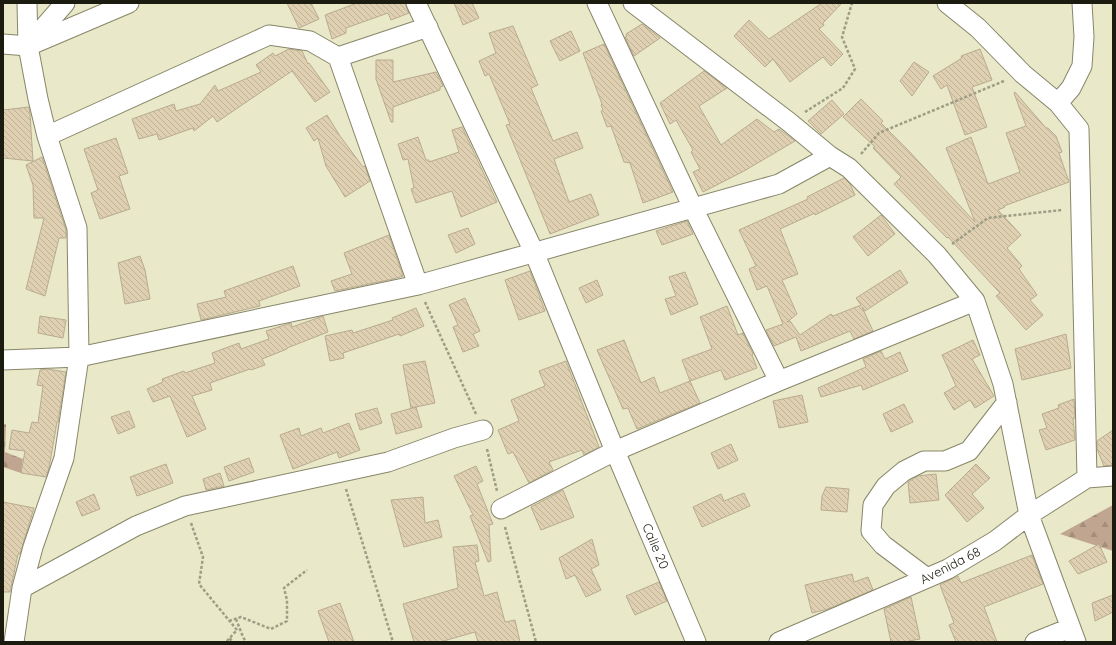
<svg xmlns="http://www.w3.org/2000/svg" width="1116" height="645" viewBox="0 0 1116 645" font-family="Quicksand,sans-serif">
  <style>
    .forest { fill: url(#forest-firs) }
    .building { fill: url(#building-back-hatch); stroke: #b9ab8f }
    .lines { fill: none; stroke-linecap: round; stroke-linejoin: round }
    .minor-casing { stroke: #888669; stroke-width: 21 }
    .path { stroke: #9e9d85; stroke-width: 2.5; stroke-dasharray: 3 2; stroke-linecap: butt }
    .minor { stroke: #fff; stroke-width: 19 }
    .labels { text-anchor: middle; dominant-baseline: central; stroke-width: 3; stroke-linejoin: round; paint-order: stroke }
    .street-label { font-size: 13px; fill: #1c1b0f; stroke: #fff }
  </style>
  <defs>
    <pattern id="forest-firs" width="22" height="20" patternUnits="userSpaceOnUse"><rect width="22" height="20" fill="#c0a690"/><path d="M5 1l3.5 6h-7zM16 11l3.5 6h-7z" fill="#a48e7b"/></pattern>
    <pattern id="building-back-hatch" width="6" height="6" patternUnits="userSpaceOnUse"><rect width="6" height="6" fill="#dfd0b2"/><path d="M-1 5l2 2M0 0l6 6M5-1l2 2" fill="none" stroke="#bfb298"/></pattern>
  </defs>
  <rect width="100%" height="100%" fill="#e9e8c8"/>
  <path class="forest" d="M 6,424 L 5,452 L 23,459 L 21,473 L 3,467 L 3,425 Z
    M 1113,505 L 1113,551 L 1060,534 Z"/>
  <path class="building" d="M 287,3 L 311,3 L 319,19 L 299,28 Z
    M 357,3 L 405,3 L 409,13 L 391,20 L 388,13 L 346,28 L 346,33 L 332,39 L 325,15 Z
    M 454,3 L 472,3 L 479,18 L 463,25 Z
    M 822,3 L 842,3 L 823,23 L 824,25 L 819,29 L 843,54 L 831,66 L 823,57 L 790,82 L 773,59 L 765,67 L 734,36 L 749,20 L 769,39 Z
    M 642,24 L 660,38 L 634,56 L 625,37 L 627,36 L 626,34 Z
    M 513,26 L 538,85 L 531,88 L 553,141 L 577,132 L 583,148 L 554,159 L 569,202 L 591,194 L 599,215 L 550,234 L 506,125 L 510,124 L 489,74 L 485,76 L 479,61 L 496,53 L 489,33 Z
    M 571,31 L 580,51 L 560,61 L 550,41 Z
    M 604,44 L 671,188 L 673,192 L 643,203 L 630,163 L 624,162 L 611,126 L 607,127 L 601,111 L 603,110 L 601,105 L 602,104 L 583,53 Z
    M 289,49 L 302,51 L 308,64 L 309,63 L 330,92 L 315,102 L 292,71 L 217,122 L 213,116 L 194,131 L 193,128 L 159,140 L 157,134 L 139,139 L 132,119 L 174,104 L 176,111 L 200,104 L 215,85 L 218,91 L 261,72 L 256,65 L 273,53 L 275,56 Z
    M 980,49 L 992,80 L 972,87 L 987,127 L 965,135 L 947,85 L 941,89 L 933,76 L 962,58 L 961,56 Z
    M 376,60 L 393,60 L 393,82 L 436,72 L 443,86 L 440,87 L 440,90 L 393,107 L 393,122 L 391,122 L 376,79 Z
    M 914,62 L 929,72 L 912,96 L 900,81 Z
    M 704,71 L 727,88 L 699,106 L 721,145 L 757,119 L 774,132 L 779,129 L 795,141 L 744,171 L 703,192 L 693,172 L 700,169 L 691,152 L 693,150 L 676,120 L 670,124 L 660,103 Z
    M 1015,92 L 1046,128 L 1048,128 L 1056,136 L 1062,152 L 1059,153 L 1069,182 L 1004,206 L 1005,207 L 998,210 L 1021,235 L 1007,248 L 1022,266 L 1019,269 L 1037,295 L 1030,300 L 1043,315 L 1026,330 L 996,296 L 1000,293 L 948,237 L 947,238 L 894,184 L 901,177 L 873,148 L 875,147 L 843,117 L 861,99 L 883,121 L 881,123 L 907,149 L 975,222 L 946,148 L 971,137 L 988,184 L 1020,172 L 1006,133 L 1026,126 L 1014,93 Z
    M 832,100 L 844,114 L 821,134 L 808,121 Z
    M 29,107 L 30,114 L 33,161 L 3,158 L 3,110 Z
    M 327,115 L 340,136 L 363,167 L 365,166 L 370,181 L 345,197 L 326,166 L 318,138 L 314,141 L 306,128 Z
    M 462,127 L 497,202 L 461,217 L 452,191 L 416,203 L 411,189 L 414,188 L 408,159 L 403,160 L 398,144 L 418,137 L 426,160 L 429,160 L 429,162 L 459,152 L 452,130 Z
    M 116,138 L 128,173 L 119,176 L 130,209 L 100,219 L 91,193 L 98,190 L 84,149 Z
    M 42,157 L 66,230 L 66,238 L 59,238 L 45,296 L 26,289 L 44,218 L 34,218 L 33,185 L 26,165 Z
    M 844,178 L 850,184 L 855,195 L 815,215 L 815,213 L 780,229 L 798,274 L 782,280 L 797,314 L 787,322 L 790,321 L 800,335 L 831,314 L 833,316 L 861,305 L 856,298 L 900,270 L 908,283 L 865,311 L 862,307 L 873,331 L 854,339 L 850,331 L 801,351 L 796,337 L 774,346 L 766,330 L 783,324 L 767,286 L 757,290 L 749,269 L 756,266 L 739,230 L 808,199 L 807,197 Z
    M 881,215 L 895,234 L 868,256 L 853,237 Z
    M 687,221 L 693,234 L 662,245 L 656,231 Z
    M 468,228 L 475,244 L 456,253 L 448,235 Z
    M 389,235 L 403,276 L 393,279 L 335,291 L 331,281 L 352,274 L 344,253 Z
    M 140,256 L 145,270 L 150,299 L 125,304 L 118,263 Z
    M 293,266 L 300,286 L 259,301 L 260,306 L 201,320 L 197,304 L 226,297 L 224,291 Z
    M 530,271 L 545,311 L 519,320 L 505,280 Z
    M 685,272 L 698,304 L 671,315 L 665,299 L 676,296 L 669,277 Z
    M 597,280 L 603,295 L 586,303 L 579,288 Z
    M 465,298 L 480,331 L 473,334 L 479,346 L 463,352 L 453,327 L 458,325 L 449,305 Z
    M 727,306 L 738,335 L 743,333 L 753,354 L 752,355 L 757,368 L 725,380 L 721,370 L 690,381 L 682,360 L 712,349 L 700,317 Z
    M 416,308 L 424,326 L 400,336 L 399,334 L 343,353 L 344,358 L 330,361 L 325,336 L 352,330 L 353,333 L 393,320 L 392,318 Z
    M 40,316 L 66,320 L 63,338 L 38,333 Z
    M 323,316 L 328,332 L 287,348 L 287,349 L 262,359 L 265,365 L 251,370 L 250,369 L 210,383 L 212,390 L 192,396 L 206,429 L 187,437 L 170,396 L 153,402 L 147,389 L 163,382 L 162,379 L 184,371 L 185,373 L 215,363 L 212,353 L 239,343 L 241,349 L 269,339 L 266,331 L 291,323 L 292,327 Z
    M 1066,334 L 1071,368 L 1022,380 L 1015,349 Z
    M 624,340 L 641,383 L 654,377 L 660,393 L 690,381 L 700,403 L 637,429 L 628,408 L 623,409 L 597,350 Z
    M 973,340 L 980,355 L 972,359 L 994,396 L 975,408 L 970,400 L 954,410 L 944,393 L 956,386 L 942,355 Z
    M 881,351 L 885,359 L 900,352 L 908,371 L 863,390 L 861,385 L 821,397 L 818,388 L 866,367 L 863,359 Z
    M 425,361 L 435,403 L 411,408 L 403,365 Z
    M 566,361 L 599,447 L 584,455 L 582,450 L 549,462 L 553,470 L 529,483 L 513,452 L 508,454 L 498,430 L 519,421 L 511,400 L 545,386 L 539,371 Z
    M 47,369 L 66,372 L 58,422 L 57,422 L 49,468 L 46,477 L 21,473 L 25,451 L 9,449 L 12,430 L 29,433 L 32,422 L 38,423 L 43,386 L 37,385 L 40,370 Z
    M 802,395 L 808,422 L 779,428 L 773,401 Z
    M 1074,399 L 1075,418 L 1073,418 L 1075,440 L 1046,450 L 1039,430 L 1047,428 L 1042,414 L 1059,408 L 1058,405 Z
    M 904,404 L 913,422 L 891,432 L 883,414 Z
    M 416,407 L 422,427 L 396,434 L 391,414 Z
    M 377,408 L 382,423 L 360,430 L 355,414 Z
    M 129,411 L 135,427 L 118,434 L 111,417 Z
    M 349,423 L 360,450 L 339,458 L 337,452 L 293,469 L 280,435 L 299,428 L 301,436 L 321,428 L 323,433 Z
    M 1113,430 L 1113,465 L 1104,466 L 1097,449 L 1097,441 Z
    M 731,444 L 738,460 L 718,469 L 711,453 Z
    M 249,458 L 254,472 L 229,481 L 224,467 Z
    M 166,464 L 173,483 L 137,496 L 130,477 Z
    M 976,464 L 990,478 L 972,494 L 984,508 L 967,522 L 945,495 Z
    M 476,466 L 483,481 L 477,484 L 493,524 L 489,525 L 491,561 L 488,562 L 470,516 L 473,515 L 454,476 Z
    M 220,473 L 224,486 L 206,490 L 203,479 Z
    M 936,474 L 939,500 L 910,503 L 908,482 L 918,476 Z
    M 826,487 L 849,489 L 847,512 L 821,510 L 822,496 Z
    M 563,490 L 574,517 L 541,530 L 531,507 Z
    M 744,493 L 750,506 L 702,527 L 693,507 L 721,494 L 724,501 Z
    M 94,494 L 100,509 L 82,516 L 76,502 Z
    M 423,497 L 425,523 L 438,520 L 442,537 L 404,547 L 391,500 Z
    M 3,502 L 34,508 L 20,554 L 18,554 L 10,592 L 3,592 Z
    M 592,539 L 599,565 L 591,569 L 601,590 L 586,597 L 575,575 L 566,579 L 559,558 Z
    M 1099,544 L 1107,562 L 1078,574 L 1069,561 Z
    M 477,545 L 479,561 L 475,562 L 484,596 L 497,592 L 505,622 L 515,620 L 520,642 L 478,642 L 475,632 L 440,642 L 414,642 L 403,604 L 458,588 L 453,547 Z
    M 1032,555 L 1043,584 L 984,607 L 997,642 L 956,642 L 949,625 L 954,623 L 940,585 L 958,576 L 961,583 Z
    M 852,574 L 854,582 L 868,577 L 873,590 L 828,609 L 812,613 L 805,585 Z
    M 659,582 L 667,601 L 635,615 L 626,596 Z
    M 1113,595 L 1113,612 L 1095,621 L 1092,603 Z
    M 911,597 L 920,639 L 904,642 L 891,642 L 884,609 Z
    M 340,603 L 354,642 L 329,642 L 318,611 Z"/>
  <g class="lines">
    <defs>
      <path id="minor" d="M 416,3 L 534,252 L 615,451 L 696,642
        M 597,3 L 693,208 L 779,381
        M 633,3 L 789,122 L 830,156 L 849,168 L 937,255 L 975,301 L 1003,384 L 1029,515 L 1076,642
        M 947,3 L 978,28 L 1023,74 L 1058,103 L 1079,129 L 1087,478
        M 31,42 L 65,3
        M 3,44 L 28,46 L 129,3
        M 338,57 L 418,285
        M 1058,103 L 1071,88 L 1082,66 L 1084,37 L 1082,3
        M 47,136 L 269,35 L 310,41 L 338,57 L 428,27
        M 3,360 L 79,357 L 418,285 L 779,184 L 830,156
        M 501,509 L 615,451 L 779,381 L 975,301
        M 927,578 L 883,545 L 871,531 L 873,505 L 886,486 L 904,471 L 924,461 L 945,461 L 969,451 L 1007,402
        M 22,588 L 136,526 L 185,506 L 388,462 L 454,438 L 483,430
        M 14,642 L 22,588 L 33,547 L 64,458 L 79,357 L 77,228 L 47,136 L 38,99 L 28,46 L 27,3
        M 779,642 L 948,569 L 995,541 L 1029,515 L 1087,478 L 1113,476
        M 1035,642 L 1070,628"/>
    </defs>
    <use href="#minor" class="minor-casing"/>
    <path class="path" d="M 805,112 L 843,88 L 855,69 L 842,37 L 852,3
      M 861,154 L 879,133 L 1004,81
      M 952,244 L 988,218 L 1062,210
      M 425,302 L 476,414
      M 487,449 L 497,491
      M 346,489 L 393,642
      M 191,523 L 203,557 L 199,584 L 237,630 L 226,642
      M 505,527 L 536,642
      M 236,619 L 243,637 L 246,642
      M 229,621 L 241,617 L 271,629 L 287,621 L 287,600 L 284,588 L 307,570
      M 230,638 L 232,642"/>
    <use href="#minor" class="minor"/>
  </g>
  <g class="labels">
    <g class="street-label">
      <text transform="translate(656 546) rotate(67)">Calle 20</text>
      <text transform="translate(950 565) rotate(-27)">Avenida 68</text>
    </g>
  </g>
  <rect width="1116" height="645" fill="none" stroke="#1c1b0f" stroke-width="8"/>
</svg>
